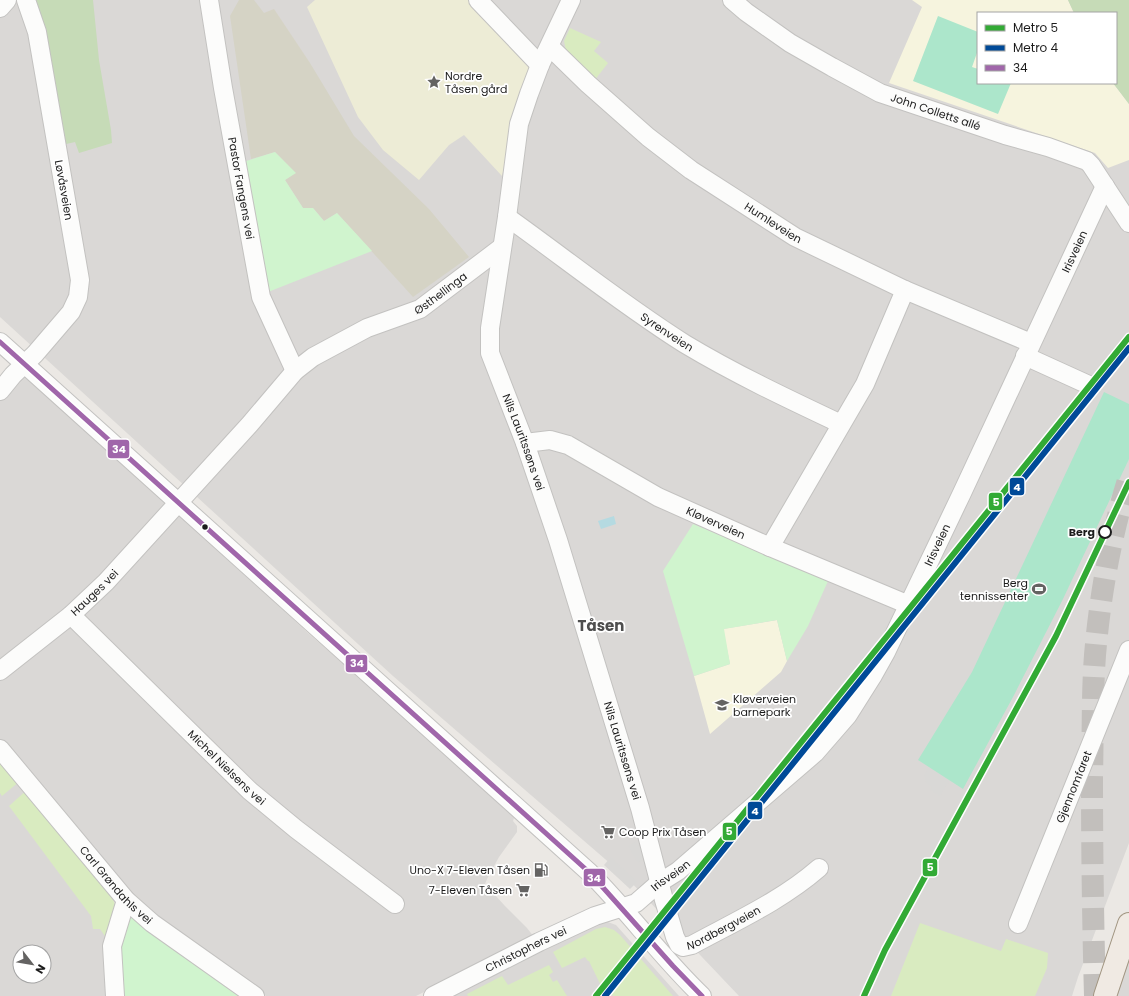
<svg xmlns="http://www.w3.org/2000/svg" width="1129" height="996" viewBox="0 0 1129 996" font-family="Poppins,sans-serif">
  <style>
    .residential { fill: #dad8d6; fill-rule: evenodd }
    .education { fill: #f6f4de }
    .religious { fill: #d9d8d6 }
    .construction { fill: #d5d3c5 }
    .farmland { fill: #edecd6 }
    .grass { fill: #d9ebc0 }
    .forest { fill: #c6dbb7 }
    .park { fill: #d0f4ce }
    .pitch { fill: #ace6cb }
    .water { fill: #b5dae1 }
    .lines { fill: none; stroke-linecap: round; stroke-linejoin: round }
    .highway-tunnel { stroke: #c2bfbc; stroke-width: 22; stroke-dasharray: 22 11; stroke-linecap: butt }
    .minor-casing { stroke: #c3c2c0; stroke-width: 20 }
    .major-casing { stroke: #a19581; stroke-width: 24 }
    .minor { stroke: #fcfcfb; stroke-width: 18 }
    .major { stroke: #f0eae3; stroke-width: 22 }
    .bus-1-casing { stroke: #fff; stroke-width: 8 }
    .bus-1 { stroke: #a066aa; stroke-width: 5 }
    .metro-1-casing { stroke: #fff; stroke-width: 9 }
    .metro-2-casing { stroke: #fff; stroke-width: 9 }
    .metro-1 { stroke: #32aa35; stroke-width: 6 }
    .metro-2 { stroke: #004a98; stroke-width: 6 }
    .bus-dot { fill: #1c1c1c; stroke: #fff; stroke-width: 1.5 }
    .stop-dot { fill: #fff; stroke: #1c1c1c; stroke-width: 2 }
    .labels { text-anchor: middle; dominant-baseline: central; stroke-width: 3.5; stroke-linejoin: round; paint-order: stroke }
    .poi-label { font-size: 11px; fill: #1c1c1c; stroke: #fff; text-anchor: start }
    .street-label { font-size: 11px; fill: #1c1c1c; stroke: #fff }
    .stop-label { font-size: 11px; font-weight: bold; fill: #1c1c1c; stroke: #fff; text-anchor: end }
    .district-label { font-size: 15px; font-weight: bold; fill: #4f4f4f; stroke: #fff }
    .line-badge { stroke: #fff; stroke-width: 1.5 }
    .badge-label { font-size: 11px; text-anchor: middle; font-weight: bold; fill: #fff }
  </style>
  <rect width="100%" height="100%" fill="#ebe8e4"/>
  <path class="residential" d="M 0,0 L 1129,0 L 1129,843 L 1078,977 L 1072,996 L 739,996 L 627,878 L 393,676 L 0,317 ZM 978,13 L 1116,13 L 1116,83 L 978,83 Z
    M 23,377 L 27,379 L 166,503 L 108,568 L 71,605 L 0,662 L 0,400 Z
    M 179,515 L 181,516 L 188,521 L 309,634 L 375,691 L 514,818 L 513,821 L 517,826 L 517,832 L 499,857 L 487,879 L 485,884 L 505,906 L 527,928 L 534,937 L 416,996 L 266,996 L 144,909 L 0,739 L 0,678 Z
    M 0,758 L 110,891 L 108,996 L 0,996 ZM 20,952 L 44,952 L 44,976 L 20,976 Z
    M 605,921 L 616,925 L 679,996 L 443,996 Z
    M 1129,957 L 1129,996 L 1114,996 Z"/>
  <path class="education" d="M 912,0 L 1068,0 L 1074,13 L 978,13 L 978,83 L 1113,83 L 1129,104 L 1129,160 L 1108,168 L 1095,153 L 889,83 L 922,7 Z
    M 777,620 L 787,661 L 781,672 L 710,734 L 694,676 L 730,664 L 723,629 Z"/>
  <path class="religious" d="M 934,762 L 954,774 L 940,796 L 930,790 L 932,787 L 926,783 L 924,774 Z
    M 636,841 L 646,858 L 638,863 L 628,846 Z
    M 611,857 L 637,882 L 630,889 L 604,865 Z"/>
  <path class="construction" d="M 239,0 L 254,0 L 264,13 L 274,9 L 310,63 L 354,136 L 429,209 L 469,257 L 413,297 L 337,213 L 324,221 L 313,208 L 303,208 L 285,180 L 295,173 L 275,152 L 251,159 L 230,16 Z"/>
  <path class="farmland" d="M 315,0 L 468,0 L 529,64 L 529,72 L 502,176 L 464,135 L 449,145 L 419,180 L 383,150 L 358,117 L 307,7 Z"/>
  <path class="grass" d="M 570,28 L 601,42 L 594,51 L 608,63 L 594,81 L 566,51 L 564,41 Z
    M 0,758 L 20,781 L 2,796 L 0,793 Z
    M 29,788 L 110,891 L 116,907 L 107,939 L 100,929 L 93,929 L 91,916 L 9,806 Z
    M 920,923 L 1001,951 L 1006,939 L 1048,953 L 1047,968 L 1035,996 L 891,996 Z
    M 605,927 L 614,930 L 620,935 L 673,996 L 613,996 L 608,987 L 603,990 L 589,961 L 588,961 L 585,957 L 562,968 L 553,952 L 596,929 Z
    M 549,965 L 553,972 L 549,975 L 553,982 L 557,980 L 567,996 L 468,996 L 467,994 L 502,976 L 508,985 Z"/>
  <path class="forest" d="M 32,0 L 93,0 L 99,60 L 111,130 L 112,143 L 79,153 L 75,142 L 62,145 Z
    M 1068,0 L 1129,0 L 1129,104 L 1113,83 L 1116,83 L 1116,13 L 1074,13 Z"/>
  <path class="park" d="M 275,152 L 296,173 L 285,180 L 303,208 L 313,208 L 324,221 L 337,213 L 372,251 L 268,292 L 243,162 Z
    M 693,524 L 828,581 L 808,626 L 787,661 L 777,620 L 724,629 L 730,664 L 694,676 L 663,571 Z
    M 129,918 L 134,918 L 240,994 L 239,996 L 121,996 L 118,949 Z"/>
  <path class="pitch" d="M 938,16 L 978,32 L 978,50 L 972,67 L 978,69 L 978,83 L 1011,83 L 998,114 L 913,81 Z
    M 1104,392 L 1129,404 L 1129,459 L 1063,599 L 1013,697 L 963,789 L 918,760 L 972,672 Z"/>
  <path class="water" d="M 614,516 L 616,524 L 601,529 L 598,521 Z"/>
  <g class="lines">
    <path class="highway-tunnel" d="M 1095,996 C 1093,923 1092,851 1092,778 C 1093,737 1092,696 1095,655 C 1100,595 1111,534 1129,477"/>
    <defs>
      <g id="minor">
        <path id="s1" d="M 209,0 L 223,88 L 261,297 L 295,371"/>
        <path d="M 478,0 L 540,65"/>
        <path id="s2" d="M 571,0 L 540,65 L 529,94 L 519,124 L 507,217 L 490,328 L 490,353 L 525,443 L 558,540 L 640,808 L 664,900 L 675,937 L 679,945 L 683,947 L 692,945 C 736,921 781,901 819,868"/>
        <path id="s3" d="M 732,0 L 746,12 L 790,43 L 832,67 L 880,93 L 1005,135 L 1048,147 L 1087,161 L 1091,165 L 1129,223"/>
        <path d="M 0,8 L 7,0"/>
        <path id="s4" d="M 550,47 L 588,84 L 648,137 L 691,170 L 795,237 L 905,290 L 1031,343"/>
        <path id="s5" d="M 507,217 C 566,259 623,305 685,344 C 735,374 788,399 841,424"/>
        <path d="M 0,342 L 590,873 C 629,912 662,958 702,996"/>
        <path d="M 1025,356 L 1091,386"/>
        <path d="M 0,391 L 13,375 L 35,354 L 71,312 L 78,297 L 80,280 L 37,32 L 26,0"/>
        <path id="s6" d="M 525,443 L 550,440 L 568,445 L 658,497 L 770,547 L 909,605"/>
        <path d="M 770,547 L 865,384 L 905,290"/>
        <path id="s7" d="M 71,615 L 250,791 L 296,829 L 395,904"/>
        <path id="s8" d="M 0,671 L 71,615 L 106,582 L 250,424 L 295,371 L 313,357 L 367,328 L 420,309 L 502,247"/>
        <path id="s9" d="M 0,749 L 126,900 L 152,923 L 255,996"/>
        <path id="s10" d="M 1018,924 L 1129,650"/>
        <path d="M 115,996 L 112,946 L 126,900"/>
        <path id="s11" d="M 433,996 L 539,942 L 595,916 L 636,903 L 659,883 L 678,871 L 815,753 L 848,715 L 872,677 L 886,652 L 962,493 L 1105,186"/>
      </g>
      <path id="major" d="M 1105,996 L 1129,924"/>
    </defs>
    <use href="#minor" class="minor-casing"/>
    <use href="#major" class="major-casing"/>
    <use href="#minor" class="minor"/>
    <use href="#major" class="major"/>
    <defs>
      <path id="bus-1" d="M 0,342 L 590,873 L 673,966 L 702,996"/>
    </defs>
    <use href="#bus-1" class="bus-1-casing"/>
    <use href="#bus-1" class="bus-1"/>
    <defs>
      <path id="metro-1" d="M 596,996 L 1129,337
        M 864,996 L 885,950 L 1056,636 L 1129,482"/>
      <path id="metro-2" d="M 605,996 L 1129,348"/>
    </defs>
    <use href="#metro-1" class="metro-1-casing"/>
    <use href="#metro-2" class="metro-2-casing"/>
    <use href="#metro-1" class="metro-1"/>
    <use href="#metro-2" class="metro-2"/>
  </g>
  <defs>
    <symbol id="sight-bare" viewBox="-9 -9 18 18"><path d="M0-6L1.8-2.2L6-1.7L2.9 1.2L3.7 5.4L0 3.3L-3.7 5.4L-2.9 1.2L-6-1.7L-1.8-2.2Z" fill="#646362" stroke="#fff" stroke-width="2.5" paint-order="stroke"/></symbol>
    <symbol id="stadium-bare" viewBox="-9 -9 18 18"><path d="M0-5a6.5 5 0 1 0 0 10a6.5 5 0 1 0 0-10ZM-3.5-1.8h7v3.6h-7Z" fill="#646362" stroke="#fff" stroke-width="2.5" paint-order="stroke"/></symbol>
    <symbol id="school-bare" viewBox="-9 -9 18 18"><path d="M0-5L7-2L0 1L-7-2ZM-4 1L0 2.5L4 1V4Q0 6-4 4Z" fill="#646362" stroke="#fff" stroke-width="2.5" paint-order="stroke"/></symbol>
    <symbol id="supermarket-bare" viewBox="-9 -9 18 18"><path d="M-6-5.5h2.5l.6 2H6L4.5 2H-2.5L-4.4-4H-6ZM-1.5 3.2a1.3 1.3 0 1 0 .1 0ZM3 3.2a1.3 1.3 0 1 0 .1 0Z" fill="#646362" stroke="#fff" stroke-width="2.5" paint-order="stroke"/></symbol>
    <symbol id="fuel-bare" viewBox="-9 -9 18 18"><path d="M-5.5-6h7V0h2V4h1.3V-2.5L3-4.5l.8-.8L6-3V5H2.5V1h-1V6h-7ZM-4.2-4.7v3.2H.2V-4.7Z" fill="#646362" stroke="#fff" stroke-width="2.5" paint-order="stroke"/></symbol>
  </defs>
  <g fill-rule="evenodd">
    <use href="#sight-bare" x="424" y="72" width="20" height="20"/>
    <use href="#stadium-bare" x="1029" y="579" width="20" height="20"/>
    <use href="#school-bare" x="712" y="695" width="20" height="20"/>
    <use href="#supermarket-bare" x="598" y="822" width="20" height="20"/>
    <use href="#fuel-bare" x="531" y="860" width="20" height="20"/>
    <use href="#supermarket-bare" x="513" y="880" width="20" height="20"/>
  </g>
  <circle class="bus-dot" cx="205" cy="527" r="3.5"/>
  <circle class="stop-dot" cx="1105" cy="532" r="6"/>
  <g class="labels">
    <g class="poi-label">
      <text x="445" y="76">Nordre<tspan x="445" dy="13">Tåsen gård</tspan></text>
      <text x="1028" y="583" text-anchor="end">Berg<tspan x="1028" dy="13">tennissenter</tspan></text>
      <text x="733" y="699">Kløverveien<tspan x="733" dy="13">barnepark</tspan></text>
      <text x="619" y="832">Coop Prix Tåsen</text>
      <text x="530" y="870" text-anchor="end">Uno-X 7-Eleven Tåsen</text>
      <text x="512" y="890" text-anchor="end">7-Eleven Tåsen</text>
    </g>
    <g class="street-label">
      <text stroke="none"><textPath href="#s3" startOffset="234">John Colletts allé</textPath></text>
      <text stroke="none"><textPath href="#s1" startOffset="191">Pastor Fangens vei</textPath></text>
      <text transform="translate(64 190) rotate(80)">Løvåsveien</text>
      <text stroke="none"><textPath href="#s4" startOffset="285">Humleveien</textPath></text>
      <text stroke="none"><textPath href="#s11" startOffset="1024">Irisveien</textPath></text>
      <text stroke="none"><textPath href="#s8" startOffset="588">Østhellinga</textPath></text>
      <text stroke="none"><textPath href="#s5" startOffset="197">Syrenveien</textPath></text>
      <text stroke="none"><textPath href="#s2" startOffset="461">Nils Lauritssøns vei</textPath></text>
      <text stroke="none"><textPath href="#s6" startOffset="211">Kløverveien</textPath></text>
      <text stroke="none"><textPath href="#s11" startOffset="700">Irisveien</textPath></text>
      <text stroke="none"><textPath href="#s8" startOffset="123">Hauges vei</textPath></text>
      <text stroke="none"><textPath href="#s2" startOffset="785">Nils Lauritssøns vei</textPath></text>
      <text stroke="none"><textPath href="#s7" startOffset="218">Michel Nielsens vei</textPath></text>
      <text stroke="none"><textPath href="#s10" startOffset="148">Gjennomfaret</textPath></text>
      <text stroke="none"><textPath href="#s11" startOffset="268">Irisveien</textPath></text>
      <text stroke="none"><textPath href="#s9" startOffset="179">Carl Grøndahls vei</textPath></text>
      <text stroke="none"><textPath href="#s2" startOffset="1037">Nordbergveien</textPath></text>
      <text stroke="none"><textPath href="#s11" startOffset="104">Christophers vei</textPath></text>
    </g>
    <g class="stop-label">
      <text x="1095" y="532">Berg</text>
    </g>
    <g class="district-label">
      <text x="601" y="625">Tåsen</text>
    </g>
  </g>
  <g class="line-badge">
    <rect x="107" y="439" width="23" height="20" rx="4" fill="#a066aa"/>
    <rect x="1009" y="477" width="16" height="19" rx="4" fill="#004a98"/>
    <rect x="988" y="492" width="15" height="19" rx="4" fill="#32aa35"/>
    <rect x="345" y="654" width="23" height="19" rx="4" fill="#a066aa"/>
    <rect x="747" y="801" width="16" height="19" rx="4" fill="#004a98"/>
    <rect x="722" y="822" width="15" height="19" rx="4" fill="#32aa35"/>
    <rect x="922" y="858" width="16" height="19" rx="4" fill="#32aa35"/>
    <rect x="583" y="868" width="23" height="19" rx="4" fill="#a066aa"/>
  </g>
  <g class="badge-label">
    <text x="119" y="453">34</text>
    <text x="1017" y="491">4</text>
    <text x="996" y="506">5</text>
    <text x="357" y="667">34</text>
    <text x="755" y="815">4</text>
    <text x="729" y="835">5</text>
    <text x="930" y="871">5</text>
    <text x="594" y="882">34</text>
  </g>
  <rect x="977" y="12" width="140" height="72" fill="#ffffff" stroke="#a4a4a4"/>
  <rect x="985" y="25" width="20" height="6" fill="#32aa35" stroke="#a4a4a4"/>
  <text x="1013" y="32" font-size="12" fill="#1c1c1c">Metro 5</text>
  <rect x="985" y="45" width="20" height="6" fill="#004a98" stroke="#a4a4a4"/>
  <text x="1013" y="52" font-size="12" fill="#1c1c1c">Metro 4</text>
  <rect x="985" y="65" width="20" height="6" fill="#a066aa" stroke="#a4a4a4"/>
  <text x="1013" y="72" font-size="12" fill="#1c1c1c">34</text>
  <g transform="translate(32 964) rotate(121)"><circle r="19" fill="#ffffff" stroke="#a4a4a4"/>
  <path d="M0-3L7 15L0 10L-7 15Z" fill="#646362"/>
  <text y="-6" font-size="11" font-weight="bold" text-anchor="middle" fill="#1c1c1c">N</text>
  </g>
</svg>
